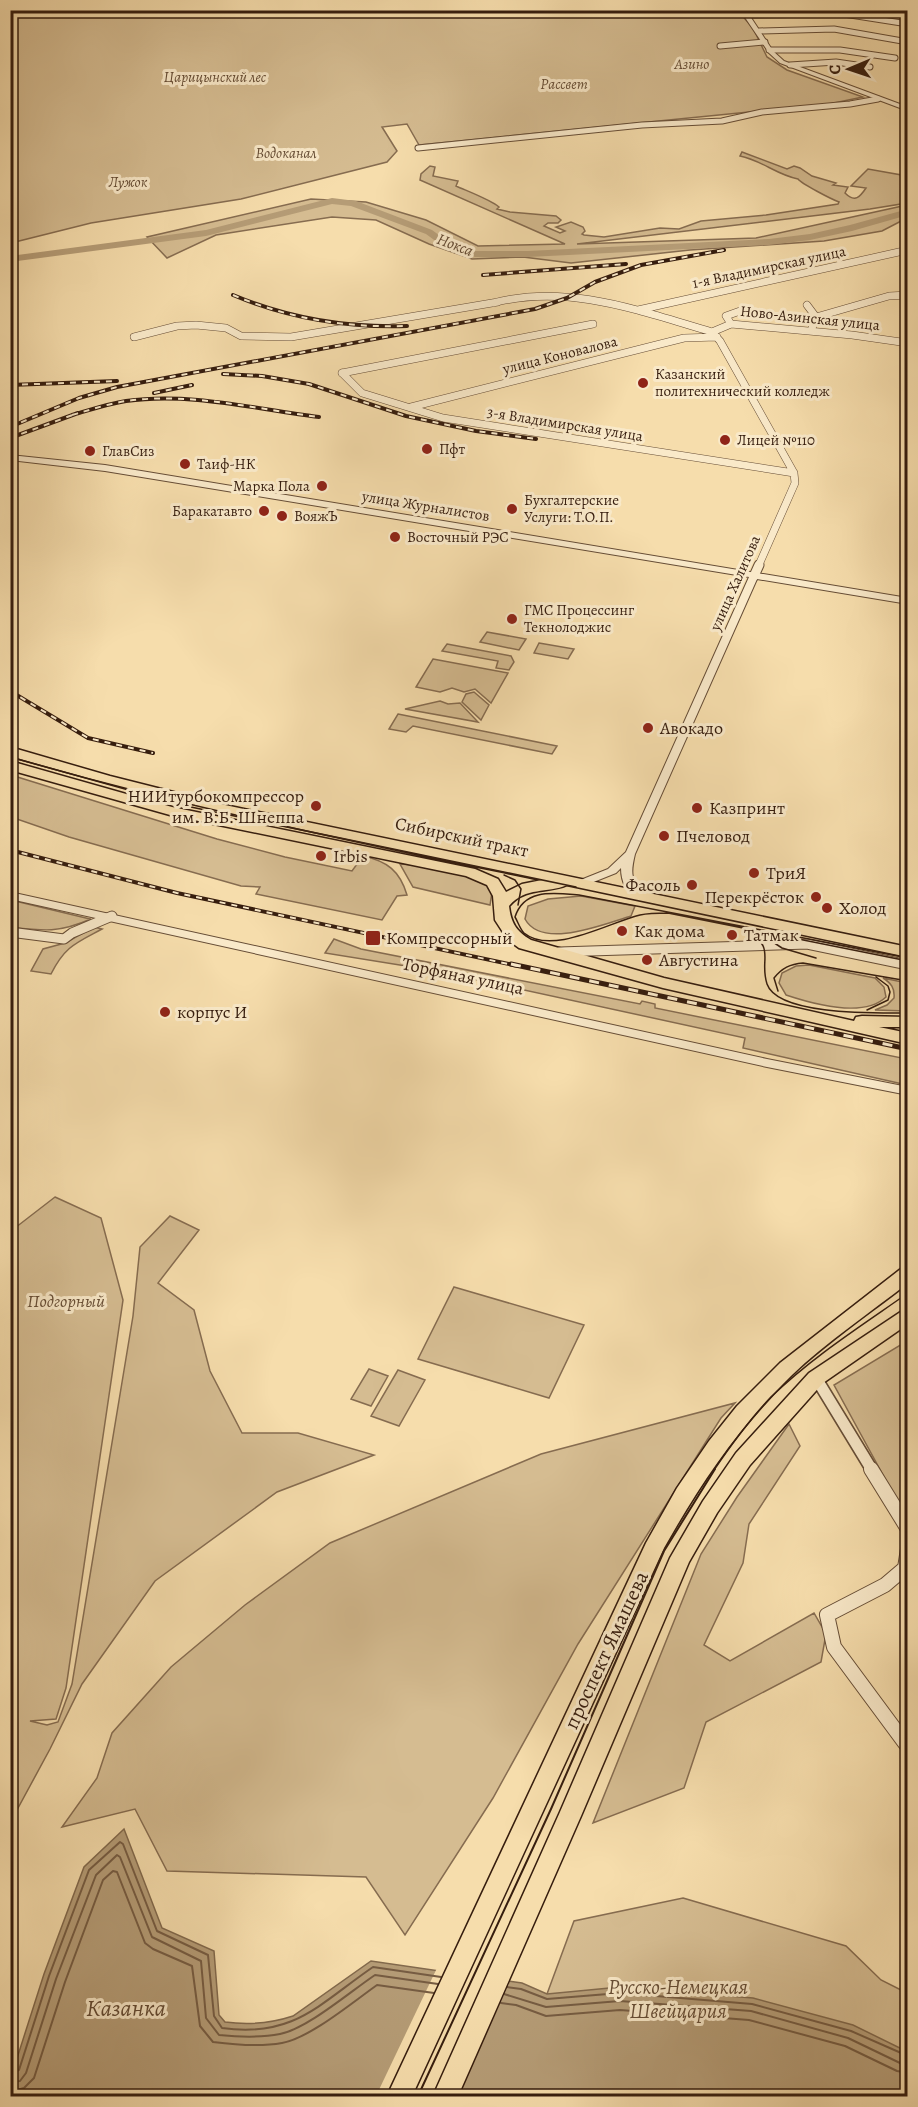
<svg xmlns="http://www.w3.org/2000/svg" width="918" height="2107" viewBox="0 0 918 2107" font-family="Alegreya,serif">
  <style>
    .green { fill: #d5bc91; stroke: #866c50; stroke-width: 1.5 }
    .water { fill: #b59c76; stroke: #82694c; stroke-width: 1.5 }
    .pier { fill: #f6ddac }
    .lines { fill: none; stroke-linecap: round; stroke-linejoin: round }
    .shore { stroke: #765c42; stroke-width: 2 }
    .river { fill: #b59c76; fill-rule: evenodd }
    .minor-far4-casing { stroke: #664d36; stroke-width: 7 }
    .minor-far3-casing { stroke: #664d36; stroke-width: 8 }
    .minor-far2-casing { stroke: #664d36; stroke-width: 11 }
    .minor-far1-casing { stroke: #664d36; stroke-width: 14 }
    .minor-casing { stroke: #664d36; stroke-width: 16 }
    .tertiary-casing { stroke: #664d36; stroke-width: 2 }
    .primary-casing { stroke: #361d0e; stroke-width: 3 }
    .minor-far4 { stroke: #f9e9c9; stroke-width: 5 }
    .minor-far3 { stroke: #f9e9c9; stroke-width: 7 }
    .minor-far2 { stroke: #f9e9c9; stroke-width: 9 }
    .minor-far1 { stroke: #f9e9c9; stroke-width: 11 }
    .minor { stroke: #f9e9c9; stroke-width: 14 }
    .tertiary { fill: #f9e9c9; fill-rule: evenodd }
    .primary { fill: #f6ddac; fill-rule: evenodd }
    .tram-far1 { stroke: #361d0e; stroke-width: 1.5 }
    .tram { stroke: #361d0e; stroke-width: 2 }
    .rail-far2-casing { stroke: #361d0e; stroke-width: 3 }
    .rail-far1-casing { stroke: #361d0e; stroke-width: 4 }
    .rail-casing { stroke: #361d0e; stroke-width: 5 }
    .rail-far2 { stroke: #f9e9c9; stroke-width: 1.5; stroke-dasharray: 4.5; stroke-linecap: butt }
    .rail-far1 { stroke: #f9e9c9; stroke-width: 2; stroke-dasharray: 6; stroke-linecap: butt }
    .rail { stroke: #f9e9c9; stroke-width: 3; stroke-dasharray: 10; stroke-linecap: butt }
    .poi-dot { fill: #8f2418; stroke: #f9e9c9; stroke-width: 2 }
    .labels { text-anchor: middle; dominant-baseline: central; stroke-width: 6; stroke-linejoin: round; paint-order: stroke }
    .far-park-label { font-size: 15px; font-style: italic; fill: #664d35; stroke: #f9e9c9 }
    .far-street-label { font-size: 15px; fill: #361d0e; stroke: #f9e9c9 }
    .far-poi-label { font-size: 15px; fill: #361d0e; stroke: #f9e9c9; text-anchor: start }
    .far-water-label { font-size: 16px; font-style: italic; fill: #624932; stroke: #f9e9c9 }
    .poi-label { font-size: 18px; fill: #361d0e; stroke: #f9e9c9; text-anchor: start }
    .street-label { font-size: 18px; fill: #361d0e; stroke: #f9e9c9 }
    .park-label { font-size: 18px; font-style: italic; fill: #664d35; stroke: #f9e9c9 }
    .near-street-label { font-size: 21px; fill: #361d0e; stroke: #f9e9c9 }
    .near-park-label { font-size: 21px; font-style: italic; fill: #664d35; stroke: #f9e9c9 }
    .near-water-label { font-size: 24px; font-style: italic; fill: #624932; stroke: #f9e9c9 }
  </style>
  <rect width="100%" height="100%" fill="#f6ddac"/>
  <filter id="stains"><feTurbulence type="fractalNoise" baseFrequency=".00333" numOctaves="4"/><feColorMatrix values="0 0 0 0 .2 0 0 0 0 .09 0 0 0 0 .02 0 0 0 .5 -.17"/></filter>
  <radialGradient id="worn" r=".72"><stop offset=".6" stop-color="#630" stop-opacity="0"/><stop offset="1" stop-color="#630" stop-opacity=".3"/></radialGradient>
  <path class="green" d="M 10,11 L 738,11 L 753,28 L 767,57 L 787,70 L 863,97 L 829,104 L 419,145 L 407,124 L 382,127 L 397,151 L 387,162 L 241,199 L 91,223 L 11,243 Z
    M 742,152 L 787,169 L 794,166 L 800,168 L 812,176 L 836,183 L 833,185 L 848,187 L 845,193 C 855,203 860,197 866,188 L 851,186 L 868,169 L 907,176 L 907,203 L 870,209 L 577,244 L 756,238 L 907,205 L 907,218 L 882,231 L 824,241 L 690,250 L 571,263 L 523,257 L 472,259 L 429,244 L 376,220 L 332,217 L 216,235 L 167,258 L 147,237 L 311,199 L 366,202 L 426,220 L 478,246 L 565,244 L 420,180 L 421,174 L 430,166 L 435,167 L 433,176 L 458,181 L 456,186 C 467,191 491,200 499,207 L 497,209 L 510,212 L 556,216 L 561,220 L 558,223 L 548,223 L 544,226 L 560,233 L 565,231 L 556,227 L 571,222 L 583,227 L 585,231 L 582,234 L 584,235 L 604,237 L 660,228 L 679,229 L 701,221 L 766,215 L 838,204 L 839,202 C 831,199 802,184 798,179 C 777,175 761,160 740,156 Z
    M 487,632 L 526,639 L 519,650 L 480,642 Z
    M 539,643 L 574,649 L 568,659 L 534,653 Z
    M 447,644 L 511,656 L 514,662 L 509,670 L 496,668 L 498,661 L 442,651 Z
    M 433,659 L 508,673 L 491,703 L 475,689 L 464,692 L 452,688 L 440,692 L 416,687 Z
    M 474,692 L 489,705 L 481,720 L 462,702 L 466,694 Z
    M 440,701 L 448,704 L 460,703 L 478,722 L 405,709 Z
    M 398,714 L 557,746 L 552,754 L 413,726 L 406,732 L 389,729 Z
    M 11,775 L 217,839 L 285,857 L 352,871 L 363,856 C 387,861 400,871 407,895 L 397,896 L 382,920 L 256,894 L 260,887 L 241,886 L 69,837 L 11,817 Z
    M 400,864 L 415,865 L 473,877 L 486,883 L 492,892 L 490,905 L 413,887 Z
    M 581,896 L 635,906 L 631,916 C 604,924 542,950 525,919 L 528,906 L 548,899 Z
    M 11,900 L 90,919 L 91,919 C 59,933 44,931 11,927 Z
    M 94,927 L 102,929 C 76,943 65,946 51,974 L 31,971 L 43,949 L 65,943 Z
    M 334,939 L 361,949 L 640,1004 L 642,1001 L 655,1004 L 655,1008 L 907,1059 L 907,1085 L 743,1048 L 745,1038 L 437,971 L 325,953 Z
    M 809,965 L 875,978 L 884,987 L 886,997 C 864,1018 813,1004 786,995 L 779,983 L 782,973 L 796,966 Z
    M 883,978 L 907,983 L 907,1011 L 875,1010 L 887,1005 L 894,998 C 895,988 891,983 883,978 Z
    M 55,1197 L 101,1218 L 123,1300 L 66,1688 L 56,1719 L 30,1721 L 47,1725 L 58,1722 L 72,1684 L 133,1316 L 140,1247 L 170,1216 L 199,1230 L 158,1283 L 194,1310 L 210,1371 L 242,1433 L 298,1433 L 374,1455 L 277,1492 L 155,1581 L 82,1684 L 50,1749 L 11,1821 L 11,1716 L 17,1717 L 17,1697 L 10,1697 L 11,1231 Z
    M 454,1287 L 584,1325 L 549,1398 L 418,1359 Z
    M 907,1341 L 907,1519 L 834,1385 Z
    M 369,1369 L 388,1376 L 371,1406 L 351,1399 Z
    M 398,1370 L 425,1380 L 399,1426 L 371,1416 Z
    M 735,1403 L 721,1418 L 578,1644 L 493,1798 L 405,1935 L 366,1877 L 167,1871 L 135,1809 L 62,1827 L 97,1778 L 112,1733 L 171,1667 L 245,1605 L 330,1543 L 541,1454 Z
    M 789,1424 L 800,1446 L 749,1524 L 743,1563 L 704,1645 L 730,1661 L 814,1613 L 826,1634 L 821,1662 L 706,1722 L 684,1788 L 593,1823 L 701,1554 L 737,1497 Z
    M 683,1898 L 846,1946 L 881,1980 L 907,1993 L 907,2096 L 497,2096 L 547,1994 L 574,1921 Z"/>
  <path class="water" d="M 124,1829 L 162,1928 L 214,1951 L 219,2015 L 225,2022 C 248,2025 272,2023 293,2016 L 371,1961 L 522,1983 L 547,1994 L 620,1987 L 753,1998 L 853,2025 L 908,2052 L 907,2096 L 11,2096 L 11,2077 L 44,1974 L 84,1867 Z"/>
  <path class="pier" d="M 437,1968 L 511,1979 L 458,2096 L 376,2096 Z"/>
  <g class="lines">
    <path class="shore" d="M 507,1987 L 521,1989 L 547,1999 L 620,1993 L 752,2004 L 851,2031 L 908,2056
      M 504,1994 L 546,2007 L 620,2001 L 751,2011 L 848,2038 L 900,2063 L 908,2064
      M 501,2003 L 516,2005 L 546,2016 L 620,2010 L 749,2020 L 845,2046 L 897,2071 L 908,2073
      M 10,2075 L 19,2070 L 49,1976 L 89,1870 L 120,1842 L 123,1844 L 157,1931 L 208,1955 L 214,2016 L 222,2028 C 294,2038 319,2004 373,1967 L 441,1977
      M 10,2082 L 20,2081 L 26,2073 L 56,1979 L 96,1875 L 117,1855 L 120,1857 L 152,1937 L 201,1961 L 206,2018 L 219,2035 C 239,2037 260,2038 280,2034 C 307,2029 351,1991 375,1975 L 438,1984
      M 10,2092 L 24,2088 L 34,2078 L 65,1982 L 103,1880 L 113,1871 L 117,1872 L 145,1943 L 153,1949 L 192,1966 L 200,2026 L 213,2042 C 236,2045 260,2047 282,2043 C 310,2038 353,2002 377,1985 L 434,1993"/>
    <path class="river" d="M 332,198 L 356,201 L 432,230 L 447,241 L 476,251 L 528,251 L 769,239 L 810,234 L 850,225 L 908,209 L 908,215 L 852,231 L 810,240 L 769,245 L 528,257 L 475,257 L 441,245 L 426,234 L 351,206 L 332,204 L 206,236 L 10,262 L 10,256 L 206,230 Z"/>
    <defs>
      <path id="minor-far4" d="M 747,15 L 844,14 L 908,24
        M 759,31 L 834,29 L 908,42
        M 720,46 L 765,42
        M 769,50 L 840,50 L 895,58
        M 790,65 L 836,62 L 870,67
        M 418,148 L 642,125 L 722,121 L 762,112 L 850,104 L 878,99
        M 905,251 L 908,250"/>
      <path id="minor-far3" d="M 493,303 C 568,283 640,311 712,332 L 720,341 L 794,473 L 795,483 L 758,567
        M 807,305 L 816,317
        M 638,310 L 908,250
        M 731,324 L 726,316 L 740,311
        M 811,331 L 816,317 L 889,296 L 908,295
        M 712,332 L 731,324 L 852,335 L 908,343
        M 134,337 L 177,326 L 196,325 L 226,328 L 241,336 L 291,337 L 498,302
        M 342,373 L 362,393 L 443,418 L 794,473
        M 342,373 L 593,324
        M 411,407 L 684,338 L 717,337"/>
      <path id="minor-far2" d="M 754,576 L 759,565
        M 10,932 L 64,939 L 72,933 L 112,916
        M 559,952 L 807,944 L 908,965"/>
      <path id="minor-far1" d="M 905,964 L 908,965
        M 816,1378 L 872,1470"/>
      <path id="minor" d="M 871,1469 L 908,1529
        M 908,1549 L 905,1568 L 885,1585 L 827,1615 L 834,1647 L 905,1743 L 908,1742"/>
      <path id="tertiary" d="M 740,10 L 746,10 L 773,51 L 784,61 L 908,107 L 908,111 L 780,63 L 769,53 Z
        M 10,455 L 105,465 L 908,598 L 908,604 L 757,579 L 635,854 C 630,875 631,879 645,895 L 639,898 C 626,893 621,881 621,868 L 616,873 L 586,885 L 582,886 L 577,883 L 578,881 L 608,869 L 626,852 L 749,577 L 105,471 L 10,460 Z
        M 10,892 L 767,1059 L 908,1087 L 908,1095 L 767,1067 L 10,899 Z"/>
      <path id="primary" d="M 10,747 L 110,776 L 225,805 L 908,947 L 908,957 L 567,885 C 547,894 526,886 509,906 C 511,923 516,931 531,940 L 664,978 L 854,1021 L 856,1017 L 862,1016 L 908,1017 L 908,1027 L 879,1027 L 908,1033 L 908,1044 L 663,988 L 519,948 L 508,940 L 495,920 L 493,896 L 487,885 L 466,876 L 170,815 L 10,770 L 10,761 L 172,807 L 475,869 L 498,879 L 506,892 L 522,884 L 542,880 C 364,843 185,807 10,756 Z
        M 908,1266 L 908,1283 C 871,1312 825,1343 792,1375 C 739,1426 700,1484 664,1548 L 412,2096 L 387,2096 L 646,1543 L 677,1488 L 709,1441 L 737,1406 L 780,1363 L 902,1268 Z
        M 908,1307 L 908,1324 L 823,1383 L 750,1465 L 717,1513 L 689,1562 L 581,1816 L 458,2096 L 433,2096 L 560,1812 L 670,1558 L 703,1501 L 736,1453 L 809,1373 Z"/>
    </defs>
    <use href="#minor-far4" class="minor-far4-casing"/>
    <use href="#minor-far3" class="minor-far3-casing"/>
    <use href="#minor-far2" class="minor-far2-casing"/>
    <use href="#minor-far1" class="minor-far1-casing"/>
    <use href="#minor" class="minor-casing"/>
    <use href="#tertiary" class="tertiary-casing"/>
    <use href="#primary" class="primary-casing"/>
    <use href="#minor-far4" class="minor-far4"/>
    <use href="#minor-far3" class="minor-far3"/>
    <use href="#minor-far2" class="minor-far2"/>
    <use href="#minor-far1" class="minor-far1"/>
    <use href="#minor" class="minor"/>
    <use href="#tertiary" class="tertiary"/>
    <use href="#primary" class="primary"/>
    <path class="tram-far1" d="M 10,757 L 186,806 L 576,887
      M 504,875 L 515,880 L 521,889 L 518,905
      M 748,931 C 776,949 759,959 767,984 C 778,1016 879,1013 908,1013
      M 759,933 L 782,948 L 816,958
      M 908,958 L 579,895 C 554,893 524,888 515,917 C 518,922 520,929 524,933 C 552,956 610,922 640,915 C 649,913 659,913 668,913 L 908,961
      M 778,991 L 774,978 C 782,968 790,964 803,963 L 908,981
      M 867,1010 L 888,1000 L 890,992 L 888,986 L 876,977
      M 714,1470 C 731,1445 750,1419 771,1397 C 812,1357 861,1326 908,1293"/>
    <path class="tram" d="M 418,2096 L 551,1809 L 664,1551 L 715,1469"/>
    <defs>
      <path id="rail-far2" d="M 720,251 L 724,250"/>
      <path id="rail-far1" d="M 483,275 L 626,264
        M 233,295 C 290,319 346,328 407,326
        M 223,374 L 262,376 L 309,384 L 406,416 L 476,431 L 536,439
        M 10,385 L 117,381
        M 154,393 L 192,385
        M 72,415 C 90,410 107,404 126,401 C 190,392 255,409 319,417
        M 10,427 L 79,398 L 117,387 L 535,309 L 567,298 L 595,282 L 641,265 L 724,250
        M 10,438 L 78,413
        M 10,691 L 88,738 L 153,753
        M 10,850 L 177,893 L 518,966"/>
      <path id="rail" d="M 511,964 L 908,1049"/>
    </defs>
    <use href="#rail-far2" class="rail-far2-casing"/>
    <use href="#rail-far1" class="rail-far1-casing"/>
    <use href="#rail" class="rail-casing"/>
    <use href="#rail-far2" class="rail-far2"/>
    <use href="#rail-far1" class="rail-far1"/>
    <use href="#rail" class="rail"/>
  </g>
  <g class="poi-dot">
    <circle cx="643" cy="383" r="6"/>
    <circle cx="725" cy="440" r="6"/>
    <circle cx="427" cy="449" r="6"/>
    <circle cx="90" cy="451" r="6"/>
    <circle cx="185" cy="464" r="6"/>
    <circle cx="322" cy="486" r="6"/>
    <circle cx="512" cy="509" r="6"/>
    <circle cx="264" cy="511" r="6"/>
    <circle cx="282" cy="516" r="6"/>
    <circle cx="395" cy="537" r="6"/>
    <circle cx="512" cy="619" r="6"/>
    <circle cx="648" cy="728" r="6"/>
    <circle cx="316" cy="806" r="6"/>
    <circle cx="697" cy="808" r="6"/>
    <circle cx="664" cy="836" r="6"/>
    <circle cx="321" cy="856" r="6"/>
    <circle cx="754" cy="873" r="6"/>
    <circle cx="692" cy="885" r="6"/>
    <circle cx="816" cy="897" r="6"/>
    <circle cx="827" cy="908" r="6"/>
    <circle cx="622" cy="931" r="6"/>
    <circle cx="732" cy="935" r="6"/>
    <rect x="365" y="930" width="16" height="16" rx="3"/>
    <circle cx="647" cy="960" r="6"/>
    <circle cx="165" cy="1012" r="6"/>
  </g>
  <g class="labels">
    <g class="far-park-label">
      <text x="692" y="64">Азино</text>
      <text x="215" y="77">Царицынский лес</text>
      <text x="564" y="84">Рассвет</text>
      <text x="286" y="153">Водоканал</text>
      <text x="128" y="182">Лужок</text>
    </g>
    <g class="far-street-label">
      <text transform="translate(769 267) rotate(-12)">1-я Владимирская улица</text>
      <text transform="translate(810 318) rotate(6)">Ново-Азинская улица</text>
      <text transform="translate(560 355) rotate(-14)">улица Коновалова</text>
      <text transform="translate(565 424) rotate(9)">3-я Владимирская улица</text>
      <text transform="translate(426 506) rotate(9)">улица Журналистов</text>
      <text transform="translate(735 583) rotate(-66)">улица Халитова</text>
    </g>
    <g class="far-poi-label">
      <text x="655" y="374">Казанский<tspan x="655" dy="17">политехнический колледж</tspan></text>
      <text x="737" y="440">Лицей №110</text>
      <text x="439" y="449">Пфт</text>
      <text x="102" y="451">ГлавСиз</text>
      <text x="197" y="464">Таиф-НК</text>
      <text x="310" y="486" text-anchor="end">Марка Пола</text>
      <text x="524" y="500">Бухгалтерские<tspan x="524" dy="17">Услуги: Т.О.П.</tspan></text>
      <text x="252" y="511" text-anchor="end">Баракатавто</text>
      <text x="294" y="516">ВояжЪ</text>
      <text x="407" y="537">Восточный РЭС</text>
      <text x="524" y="610">ГМС Процессинг<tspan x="524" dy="17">Текнолоджис</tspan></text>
    </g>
    <g class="far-water-label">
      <text transform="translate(455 245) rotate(21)">Нокса</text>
    </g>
    <g class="poi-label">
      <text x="660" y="728">Авокадо</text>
      <text x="304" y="796" text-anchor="end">НИИтурбокомпрессор<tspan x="304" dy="21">им. В.Б. Шнеппа</tspan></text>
      <text x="709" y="808">Казпринт</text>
      <text x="676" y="836">Пчеловод</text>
      <text x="333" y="856">Irbis</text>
      <text x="766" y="873">ТриЯ</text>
      <text x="680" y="885" text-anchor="end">Фасоль</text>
      <text x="804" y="897" text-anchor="end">Перекрёсток</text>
      <text x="839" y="908">Холод</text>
      <text x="634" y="931">Как дома</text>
      <text x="744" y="935">Татмак</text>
      <text x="386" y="938">Компрессорный</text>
      <text x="659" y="960">Августина</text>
      <text x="177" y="1012">корпус И</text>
    </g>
    <g class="street-label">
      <text transform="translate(462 837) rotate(12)">Сибирский тракт</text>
      <text transform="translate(463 976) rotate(12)">Торфяная улица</text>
    </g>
    <g class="park-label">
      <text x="66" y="1301">Подгорный</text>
    </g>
    <g class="near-street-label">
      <text transform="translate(606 1650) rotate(-65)">проспект Ямашева</text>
    </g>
    <g class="near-park-label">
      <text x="678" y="1987">Русско-Немецкая<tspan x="678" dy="24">Швейцария</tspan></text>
    </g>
    <g class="near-water-label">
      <text x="126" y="2008">Казанка</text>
    </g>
  </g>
  <rect width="918" height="2107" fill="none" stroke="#f6ddac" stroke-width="36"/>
  <rect x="12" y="12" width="894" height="2083" fill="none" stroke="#361d0e" stroke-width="3"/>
  <rect x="18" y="18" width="882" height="2071" fill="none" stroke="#361d0e" stroke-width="1.5"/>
  <g transform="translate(849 69) rotate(268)" stroke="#f9e9c9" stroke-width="4.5" paint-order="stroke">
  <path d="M0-4.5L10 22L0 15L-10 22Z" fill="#361d0e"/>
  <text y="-9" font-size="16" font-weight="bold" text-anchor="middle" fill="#361d0e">С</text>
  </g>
  <rect width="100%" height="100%" filter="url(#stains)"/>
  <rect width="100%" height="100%" fill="url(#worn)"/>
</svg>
